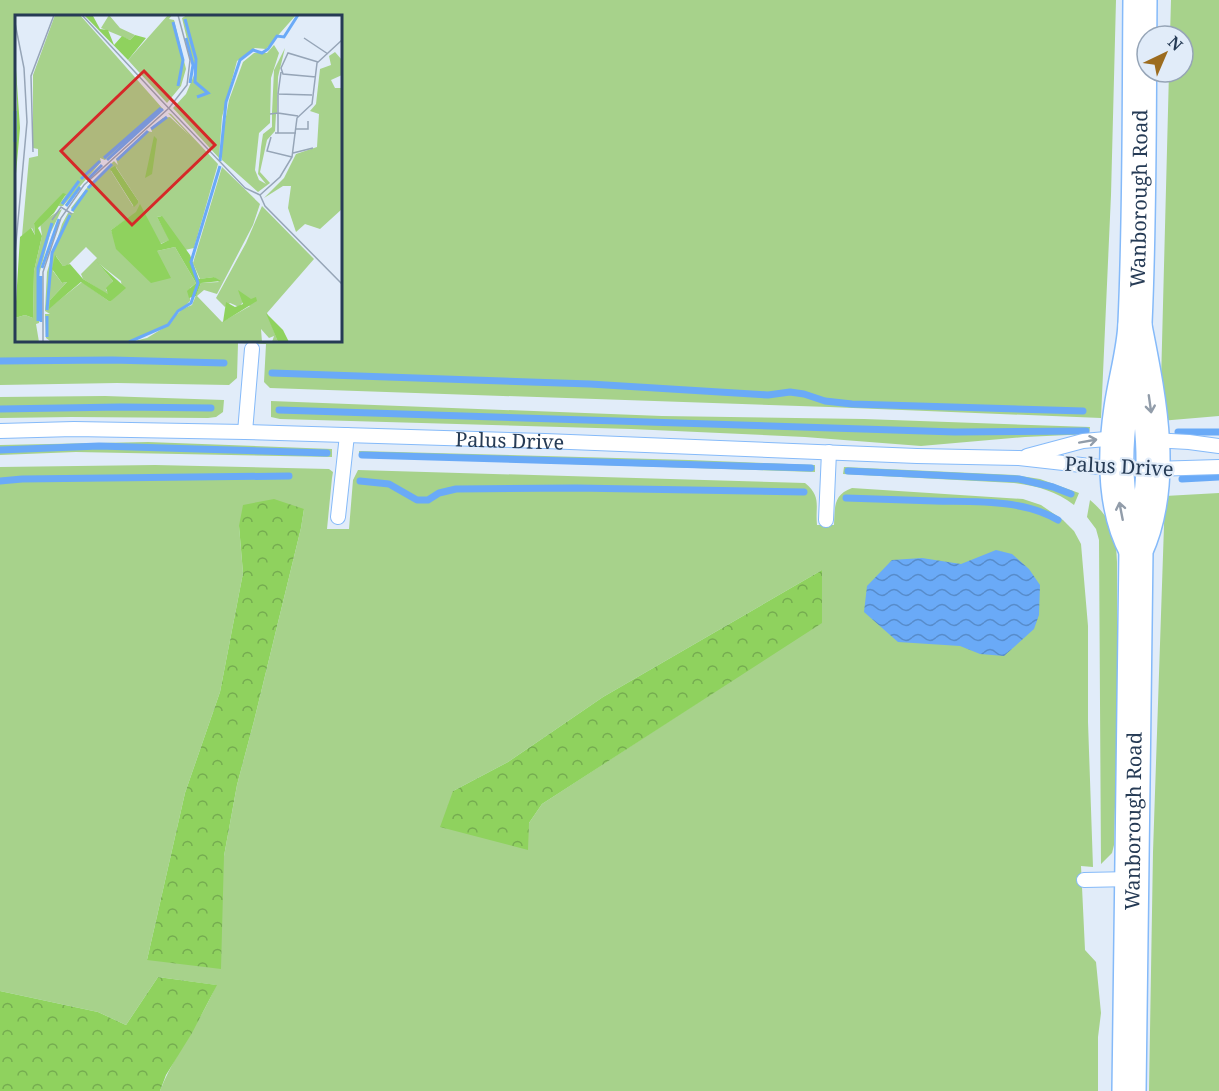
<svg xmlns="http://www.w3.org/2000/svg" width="1219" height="1091" viewBox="0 0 1219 1091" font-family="'Noto Serif',serif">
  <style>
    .green { fill: #a7d28b; fill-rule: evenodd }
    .forest { fill: url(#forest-crowns) }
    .water { fill: url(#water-waves) }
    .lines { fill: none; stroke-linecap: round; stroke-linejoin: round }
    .stream { stroke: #6aaaf7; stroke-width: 7 }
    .lane-casing { stroke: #85baf9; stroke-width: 16 }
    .secondary-casing { stroke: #85baf9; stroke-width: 36 }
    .lane { stroke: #fff; stroke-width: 14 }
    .secondary { stroke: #fff; stroke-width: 33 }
    .oneway { stroke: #929daa }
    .labels { text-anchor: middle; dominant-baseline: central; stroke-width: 4.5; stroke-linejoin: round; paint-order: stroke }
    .street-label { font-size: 20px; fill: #263b55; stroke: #e1ecf9 }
    .inset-river { fill: none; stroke: #6aaaf7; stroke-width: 3 }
    .inset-road { fill: none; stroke: #96a5b7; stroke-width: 1.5 }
    .view { fill: #d62828; fill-opacity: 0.15; stroke: #d62828; stroke-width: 3 }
    .inset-edge { fill: none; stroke: #263b55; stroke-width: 3 }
  </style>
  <defs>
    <pattern id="forest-crowns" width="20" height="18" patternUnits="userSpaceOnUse" patternTransform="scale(1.5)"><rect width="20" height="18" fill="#8fd25e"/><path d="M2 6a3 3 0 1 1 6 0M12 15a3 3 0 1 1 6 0" fill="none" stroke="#75ac50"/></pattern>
    <pattern id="water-waves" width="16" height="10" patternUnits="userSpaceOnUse" patternTransform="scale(1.5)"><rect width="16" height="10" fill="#6aaaf7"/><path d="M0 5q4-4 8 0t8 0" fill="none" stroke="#578ccb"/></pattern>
  </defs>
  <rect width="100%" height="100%" fill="#e1ecf9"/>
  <path class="green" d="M 0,0 L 1116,0 L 1111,195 L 1101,418 L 829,407 L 270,388 L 264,382 L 266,344 L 238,343 L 237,378 L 229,385 L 117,383 L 0,385 ZM 16,16 L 340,16 L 340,340 L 16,340 Z
    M 1171,0 L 1219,0 L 1219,416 L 1160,421 L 1169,72 L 1183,72 L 1183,36 L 1170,36 Z
    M 105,396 L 224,400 L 223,412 L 216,417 L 208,418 L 72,417 L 0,418 L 0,397 Z
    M 271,401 L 662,416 L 864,419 L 1090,427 L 1089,434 L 1025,437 L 921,446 L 805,437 L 631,429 L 280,419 L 271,417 Z
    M 148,442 L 332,449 L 332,457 L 76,452 L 0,455 L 0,445 Z
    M 359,451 L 689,460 L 815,465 L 815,472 L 359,457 Z
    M 155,465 L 329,469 L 333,472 L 332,478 L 327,529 L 349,529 L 353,480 L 358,470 L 805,483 C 822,497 815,505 817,525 L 834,525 C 835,507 833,495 852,488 L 1023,499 L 1041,505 L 1063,520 L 1074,531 L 1081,544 L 1088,626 L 1088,722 L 1093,867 L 1081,866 L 1085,950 L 1096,962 L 1101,1013 L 1098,1037 L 1098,1091 L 160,1091 C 174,1054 201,1022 216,985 L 158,977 L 126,1025 L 98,1012 L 0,991 L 0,467 ZM 304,509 L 301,528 L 254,721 L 237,785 L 224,856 L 147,960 L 185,793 L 220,692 L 243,573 L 239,526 ZM 822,570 L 734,679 L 542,804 L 529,823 L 453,791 L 508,762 L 603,697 Z
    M 844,467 L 1015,475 L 1040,479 L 1079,493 L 1074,505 C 1056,491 1037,486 1014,483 L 843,474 Z
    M 1219,493 L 1219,1091 L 1149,1091 L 1153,852 L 1165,496 Z
    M 1090,500 C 1112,519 1116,533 1117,562 L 1117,727 L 1114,845 L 1112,853 L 1101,864 L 1099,540 L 1096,529 L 1087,517 Z"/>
  <path class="forest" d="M 274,499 L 304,509 L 301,528 L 254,721 L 237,785 L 224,856 L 221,969 L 147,960 L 185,793 L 220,692 L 243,573 L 239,526 L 243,505 Z
    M 822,570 L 822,623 L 542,804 L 529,823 L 528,850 L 440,827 L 453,791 L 508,762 L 603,697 Z
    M 158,977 L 217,985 L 192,1033 L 166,1075 L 160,1091 L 0,1091 L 0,991 L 98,1012 L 126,1025 Z"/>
  <path class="water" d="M 996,550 L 1012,554 L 1029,569 L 1040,585 L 1039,615 L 1034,629 L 1004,656 L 980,654 L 960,646 L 898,642 L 864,612 L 867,586 L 892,560 L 922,558 L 961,564 Z"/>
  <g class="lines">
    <path class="stream" d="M 0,361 L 112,360 L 224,363
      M 272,373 L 590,384 L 768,395 L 790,392 L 804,394 L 825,401 L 852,404 L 1083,411
      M 0,409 L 121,407 L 211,408
      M 279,410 L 955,432 L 1086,431
      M 1178,432 L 1219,432
      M 0,450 L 99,446 L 327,453
      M 362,455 L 811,468
      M 848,471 L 1019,479 L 1053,487 L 1071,494
      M 1182,479 L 1219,477
      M 0,481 L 22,479 L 289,476
      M 360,481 L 389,484 L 417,500 L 428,500 L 439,493 L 456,489 L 576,488 L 804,492
      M 846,498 C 876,499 905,500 935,501 C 975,502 1023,499 1058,520"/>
    <defs>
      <g id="lane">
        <path id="s1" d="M 0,431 L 74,429 L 245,432 L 545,441 L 917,456 L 1019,458 L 1117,469"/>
        <path d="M 245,432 L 252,349"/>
        <path d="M 1152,440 L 1189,442 L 1219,446"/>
        <path d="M 1027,456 L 1083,441 L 1118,438"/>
        <path d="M 1152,469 L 1219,467"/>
        <path d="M 338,517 L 347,435"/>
        <path d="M 826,520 L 829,452"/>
        <path d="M 1084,880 L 1132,879"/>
      </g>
      <g id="secondary">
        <path id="s2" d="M 1136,550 C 1113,507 1114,455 1121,408 C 1125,380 1134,351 1135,323 C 1140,215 1139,108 1140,0"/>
        <path id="s3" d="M 1129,1091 L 1136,550 C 1167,482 1149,397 1135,326"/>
      </g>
    </defs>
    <use href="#lane" class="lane-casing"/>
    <use href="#secondary" class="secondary-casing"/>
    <use href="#lane" class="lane"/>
    <use href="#secondary" class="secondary"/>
  </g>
  <defs><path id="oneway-shaft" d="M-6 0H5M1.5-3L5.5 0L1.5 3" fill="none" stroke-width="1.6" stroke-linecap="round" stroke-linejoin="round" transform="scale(1.5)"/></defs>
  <g class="oneway">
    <use href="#oneway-shaft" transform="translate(1150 404) rotate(82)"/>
    <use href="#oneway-shaft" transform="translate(1088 441) rotate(-10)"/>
    <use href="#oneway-shaft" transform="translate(1121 511) rotate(-101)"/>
  </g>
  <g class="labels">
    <g class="street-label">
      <text stroke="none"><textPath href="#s2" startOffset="356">Wanborough Road</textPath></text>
      <text stroke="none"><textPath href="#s1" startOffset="510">Palus Drive</textPath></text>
      <text transform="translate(1119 466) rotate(3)">Palus Drive</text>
      <text stroke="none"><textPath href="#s3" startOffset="270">Wanborough Road</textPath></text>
    </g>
  </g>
  <g transform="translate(15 15)">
    <rect width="327" height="327" fill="#e1ecf9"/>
    <path d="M 40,0 L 65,0 L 148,94 L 92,146 L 146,94 L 90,145 L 85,143 L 86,147 L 48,191 L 43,191 L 51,180 L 19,208 L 20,220 L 17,213 L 7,221 L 14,143 L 23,141 L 23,134 L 18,133 L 18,60 ZM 94,0 L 105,13 L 120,20 L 115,25 L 86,13 ZM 153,0 L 157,0 L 154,4 L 159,5 L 171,54 L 166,71 L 152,88 L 113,45 ZM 172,0 L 281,0 L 251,34 L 240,33 L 222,46 L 207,102 L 204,143 L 158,93 L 171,79 L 180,58 L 167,3 ZM 259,30 L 264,38 L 256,63 L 255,108 L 244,118 L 240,155 L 244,165 L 251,169 L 243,159 L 246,132 L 248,119 L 257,112 L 257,99 L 261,99 L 260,116 L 252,125 L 245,157 L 255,168 L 243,177 L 207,145 L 206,129 L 214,85 L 228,47 L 239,38 L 252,38 ZM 270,33 L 263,62 L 262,98 L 257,98 L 259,55 ZM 320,37 L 327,45 L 327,60 L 316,65 L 320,73 L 327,73 L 327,194 L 305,214 L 290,209 L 281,217 L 273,193 L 276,171 L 268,171 L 249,183 L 269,163 L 281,139 L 302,132 L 304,99 L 295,96 L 301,89 L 305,54 L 316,50 L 314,41 ZM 153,98 L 156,99 L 203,149 L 179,233 L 170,235 L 146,201 L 142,202 L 155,225 L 145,229 L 127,194 L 96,215 L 102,231 L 132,263 L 142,236 L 160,232 L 181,268 L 175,273 L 175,286 L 153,309 L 113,327 L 31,327 L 35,326 L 31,323 L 30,299 L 35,299 L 30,296 L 32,257 L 47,209 L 53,198 L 59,198 L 56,193 L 75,169 L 99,146 L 103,150 L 101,144 L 132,116 L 137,117 L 136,113 L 148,103 L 155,102 L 174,120 ZM 101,152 L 124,187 L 118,191 L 96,156 ZM 71,232 L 82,243 L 66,259 L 68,264 L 98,283 L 91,275 L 98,266 L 83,248 L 106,266 L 107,274 L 95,287 L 67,267 L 38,290 L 35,285 L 52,267 L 47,268 L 38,256 L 41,241 L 48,251 L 53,250 ZM 207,152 L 245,189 L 238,210 L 202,279 L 189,275 L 182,281 L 207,307 L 235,291 L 228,287 L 224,292 L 215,288 L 210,292 L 201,283 L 231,228 L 247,191 L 299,244 L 252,298 L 263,327 L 257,327 L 259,321 L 254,323 L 246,314 L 247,327 L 115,327 L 132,323 L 155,309 L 165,295 L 177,290 L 186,268 L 204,267 L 199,262 L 185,264 L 178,248 ZM 47,194 L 35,219 L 24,260 L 24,308 L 21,309 L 24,327 L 0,327 L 0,303 L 10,300 L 18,303 L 19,256 L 27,221 L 25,208 Z" fill="#a7d28b" fill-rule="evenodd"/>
    <path d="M 69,0 L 78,1 L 85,14 L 93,15 L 99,30 L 107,21 L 115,25 L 120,20 L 131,23 L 113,45 ZM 0,40 L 5,113 L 0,170 L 2,87 ZM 139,121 L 142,124 L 137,159 L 130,163 ZM 100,151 L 124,187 L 119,192 L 95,154 ZM 48,178 L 51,179 L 39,198 L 23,213 L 27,221 L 19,256 L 18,303 L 10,300 L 0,303 L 5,222 L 16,213 L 20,220 L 19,208 ZM 125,189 L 146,229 L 154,225 L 142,202 L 147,201 L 175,240 L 184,264 L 199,262 L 206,266 L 186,268 L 181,281 L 174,283 L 172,276 L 181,268 L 160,232 L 142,236 L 156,263 L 136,268 L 101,234 L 96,215 L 121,197 ZM 40,240 L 48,251 L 55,249 L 68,264 L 93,279 L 91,273 L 98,266 L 82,247 L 111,273 L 95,287 L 66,267 L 34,294 L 35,285 L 52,267 L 47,268 L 37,254 ZM 223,275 L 236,284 L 241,282 L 242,286 L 208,307 L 211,287 L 220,292 L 228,289 ZM 251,298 L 268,315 L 274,327 L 263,327 Z" fill="#8fd25e"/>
    <path class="inset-river" d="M 170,4 L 181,44 L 180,67 L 193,78 L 182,82M 158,7 L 168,45 L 163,71M 171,23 L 178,50 L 175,68M 0,96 L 0,127M 136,114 L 152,102M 89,143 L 146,93M 92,145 L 148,94M 102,145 L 133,116M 205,146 L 211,87 L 225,45 L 238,35 L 247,38 L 253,34 L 262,21 L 269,22 L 283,0M 66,164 L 85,146M 72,165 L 87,150M 73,173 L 97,149M 47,189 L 64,166M 51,191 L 65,172M 57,196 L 72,175M 27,253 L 44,204M 32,295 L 37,238 L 55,200M 32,301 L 32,322M 23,306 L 23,253 L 37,208M 26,307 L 26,261M 114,327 L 153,310 L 163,296 L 176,288 L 183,268 L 176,247 L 205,151"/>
    <path class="inset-road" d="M 67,0 L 145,84M 0,8 L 9,53 L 12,107 L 0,239M 289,23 L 313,39M 266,57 L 263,79 L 297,80M 301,62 L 268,59 L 266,53 L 273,38 L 303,47M 263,79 L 263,98 L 283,101M 144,83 L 230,173 L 245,180M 255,99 L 263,98 L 263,118M 281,114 L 293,114 L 293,106M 260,118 L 281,118M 256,122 L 252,136 L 277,142M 18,137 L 16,61 L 39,0M 278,138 L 298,133M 245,180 L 265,162 L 277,142 L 282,103 L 297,89 L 302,48 L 327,25M 245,180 L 250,191 L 327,269M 37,205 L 46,192 L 57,199M 28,327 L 28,257 L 46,203 L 69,170 L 154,93 L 172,70 L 175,45 L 163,0"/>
    <path class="view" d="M 129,56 L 200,130 L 117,210 L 46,136 Z"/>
    <rect width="327" height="327" class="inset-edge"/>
  </g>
  <g transform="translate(1165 54) rotate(44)"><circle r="28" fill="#e1ecf9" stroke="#96a5b7" stroke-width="1.5"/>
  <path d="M0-4.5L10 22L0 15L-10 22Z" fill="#9c6c1f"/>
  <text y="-9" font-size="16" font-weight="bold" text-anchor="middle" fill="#263b55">N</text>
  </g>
</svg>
